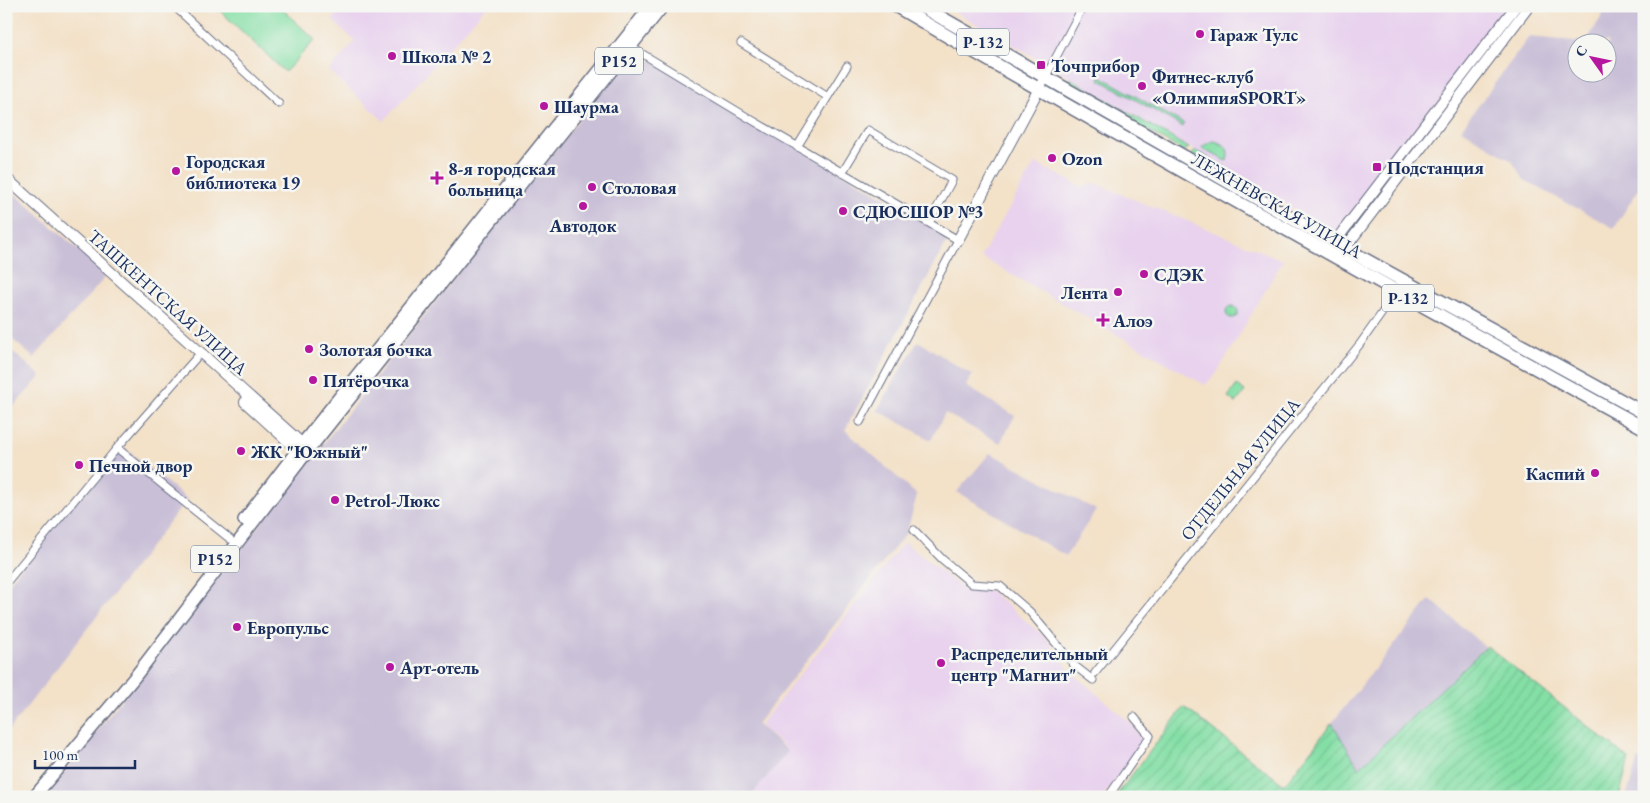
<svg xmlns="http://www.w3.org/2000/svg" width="1650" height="803" viewBox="0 0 1650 803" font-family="'EB Garamond',serif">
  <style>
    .built { fill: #e8d2ee }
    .industrial { fill: #c9bfd7; fill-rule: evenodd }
    .grass { fill: url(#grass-tufts); stroke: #508782 }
    .park { fill: #84dfa5; stroke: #508782 }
    .garden { fill: url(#garden-furrows); stroke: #508782 }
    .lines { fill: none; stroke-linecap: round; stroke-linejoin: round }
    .street-casing { stroke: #676d83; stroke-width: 9 }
    .secondary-casing { stroke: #676d83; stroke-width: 12 }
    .primary-casing { stroke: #676d83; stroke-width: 14 }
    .highway-casing { stroke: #676d83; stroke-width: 15 }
    .street { stroke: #fff; stroke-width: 7 }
    .secondary { stroke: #fff; stroke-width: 10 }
    .primary { stroke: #fff; stroke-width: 11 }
    .highway { stroke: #fff; stroke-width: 12 }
    .poi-dot { fill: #b5179e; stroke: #f6f6f2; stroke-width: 2 }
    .labels { text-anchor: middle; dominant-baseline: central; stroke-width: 5; stroke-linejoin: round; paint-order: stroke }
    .shield { fill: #f6f6f2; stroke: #5d6b8a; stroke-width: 1 }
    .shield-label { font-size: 16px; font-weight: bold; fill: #1b2f5e }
    .poi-label { font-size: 18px; font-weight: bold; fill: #1b2f5e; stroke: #f6f6f2; text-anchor: start }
    .street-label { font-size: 18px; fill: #1b2f5e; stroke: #f6f6f2 }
  </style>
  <defs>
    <pattern id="grass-tufts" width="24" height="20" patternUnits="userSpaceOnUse" patternTransform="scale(1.25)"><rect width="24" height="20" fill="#84dfa5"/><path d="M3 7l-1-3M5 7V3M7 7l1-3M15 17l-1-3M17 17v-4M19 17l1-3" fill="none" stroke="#71c090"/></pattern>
    <pattern id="garden-furrows" width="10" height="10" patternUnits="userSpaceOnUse" patternTransform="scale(1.25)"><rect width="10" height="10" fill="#84dfa5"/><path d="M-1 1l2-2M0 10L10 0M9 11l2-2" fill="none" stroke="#71c090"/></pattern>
  </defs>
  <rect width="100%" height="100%" fill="#f6f6f2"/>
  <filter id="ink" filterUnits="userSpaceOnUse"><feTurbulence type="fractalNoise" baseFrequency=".02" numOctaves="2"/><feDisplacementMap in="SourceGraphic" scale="10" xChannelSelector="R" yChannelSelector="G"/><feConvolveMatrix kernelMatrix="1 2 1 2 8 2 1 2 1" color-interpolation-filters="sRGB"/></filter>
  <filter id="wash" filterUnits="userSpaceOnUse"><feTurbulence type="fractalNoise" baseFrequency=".0096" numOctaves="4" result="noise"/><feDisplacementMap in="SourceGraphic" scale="20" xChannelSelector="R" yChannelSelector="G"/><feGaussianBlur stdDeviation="1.12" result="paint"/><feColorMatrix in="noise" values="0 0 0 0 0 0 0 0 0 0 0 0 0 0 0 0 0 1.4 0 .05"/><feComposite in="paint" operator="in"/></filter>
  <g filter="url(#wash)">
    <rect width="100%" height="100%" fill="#f3e1c8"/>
    <path class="built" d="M 345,6 L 487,6 L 384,121 L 329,71 L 355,41 L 332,20 Z
      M 945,6 L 1516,6 L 1337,234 L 1069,77 Z
      M 1035,163 L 1082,187 L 1094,183 L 1283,260 L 1217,373 L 1205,385 L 981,257 Z
      M 904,542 L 967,592 L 987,588 L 1048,640 L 1070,671 L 1132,724 L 1143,742 L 1125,768 L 1102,797 L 750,797 L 788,750 L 760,725 Z"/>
    <path class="industrial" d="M 1608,6 L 1644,6 L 1644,181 L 1614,228 L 1524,180 L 1512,161 L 1461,129 L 1529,37 L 1586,42 ZM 1608,42 L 1608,72 L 1578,72 L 1578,42 Z
      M 634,50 L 950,236 L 845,430 L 917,495 L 907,532 L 757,724 L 788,751 L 750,797 L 44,797 L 55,784 Z
      M 14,193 L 107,275 L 34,358 L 6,334 L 6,201 Z
      M 918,341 L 972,375 L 966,386 L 1015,416 L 1000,443 L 945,413 L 931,440 L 877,410 Z
      M 6,346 L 41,376 L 6,415 Z
      M 121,445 L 187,499 L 6,734 L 6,587 L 46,535 Z
      M 990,453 L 1096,510 L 1066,556 L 957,492 Z
      M 1430,599 L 1485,647 L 1359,769 L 1332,723 Z
      M 1638,759 L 1644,763 L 1644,797 L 1626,797 Z"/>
    <path class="grass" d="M 1100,76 L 1184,124 L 1183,127 L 1099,79 Z
      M 1070,79 L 1071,79 L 1189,148 L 1183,151 L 1067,84 Z
      M 1213,141 C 1226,143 1230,149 1227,161 L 1202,149 L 1203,146 Z
      M 1196,151 L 1227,168 L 1227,174 L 1191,155 Z
      M1226 312a6 6 0 1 1 12 0a6 6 0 1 1-12 0Z"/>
    <path class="park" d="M 215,6 L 279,6 L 315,40 L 285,72 Z
      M 1237,385 L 1245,391 L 1236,403 L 1228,397 Z"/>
    <path class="garden" d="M 1487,646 L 1629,759 L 1619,797 L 1115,797 L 1184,707 L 1284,785 L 1332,723 L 1359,768 Z"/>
  </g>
  <g filter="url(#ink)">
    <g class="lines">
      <defs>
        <path id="street" d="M 174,6 L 279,104
          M 741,43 L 828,97
          M 631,47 L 752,120 L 958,240 L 860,422
          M 1045,78 L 1082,8
          M 797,147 L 847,66
          M 842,173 L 868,130 L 952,180 L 929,223
          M 117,448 L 230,539
          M 914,530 L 942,559 L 972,584 L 1000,586 L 1030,612 L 1075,666 L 1093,680
          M 6,583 L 117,448 L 196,358
          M 1095,673 L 1360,344 L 1399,289
          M 1108,797 L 1150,736 L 1134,717"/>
        <path id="secondary" d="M 6,178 L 308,449
          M 958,240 L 1042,83
          M 1332,250 L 1335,243 L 1343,231 L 1516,6
          M 1340,251 L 1345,248 L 1529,6
          M 245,402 L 302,454"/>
        <path id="primary" d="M 244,520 L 302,444 L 651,6
          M 34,797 L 134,678 L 304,456 L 663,6"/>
        <path id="highway" d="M 896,6 C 1143,151 1393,290 1644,428
          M 921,6 L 1335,243 L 1644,413"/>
      </defs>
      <use href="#street" class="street-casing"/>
      <use href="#secondary" class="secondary-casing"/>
      <use href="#primary" class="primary-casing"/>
      <use href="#highway" class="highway-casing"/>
      <use href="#street" class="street"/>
      <use href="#secondary" class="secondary"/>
      <use href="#primary" class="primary"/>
      <use href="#highway" class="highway"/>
    </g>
  </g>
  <g class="poi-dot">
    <circle cx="1200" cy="34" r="5"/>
    <circle cx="392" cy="56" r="5"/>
    <rect x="1036" y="60" width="10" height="10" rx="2.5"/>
    <circle cx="1142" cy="86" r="5"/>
    <circle cx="544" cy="106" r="5"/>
    <circle cx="1052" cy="158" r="5"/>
    <rect x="1372" y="162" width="10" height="10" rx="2.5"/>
    <circle cx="176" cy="171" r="5"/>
    <path d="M434.5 170.5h5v5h5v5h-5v5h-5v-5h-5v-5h5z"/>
    <circle cx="592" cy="187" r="5"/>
    <circle cx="583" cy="206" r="5"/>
    <circle cx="843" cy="211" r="5"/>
    <circle cx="1144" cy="274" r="5"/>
    <circle cx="1118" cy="292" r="5"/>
    <path d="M1100.5 312.5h5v5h5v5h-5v5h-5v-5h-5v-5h5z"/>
    <circle cx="309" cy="349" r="5"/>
    <circle cx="313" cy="380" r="5"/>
    <circle cx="241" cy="451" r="5"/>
    <circle cx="79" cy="465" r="5"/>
    <circle cx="1595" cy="473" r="5"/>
    <circle cx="335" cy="500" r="5"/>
    <circle cx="237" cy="627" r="5"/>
    <circle cx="941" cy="663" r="5"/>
    <circle cx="390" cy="667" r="5"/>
  </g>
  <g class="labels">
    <g class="shield">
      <rect x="957" y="28.5" width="52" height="27" rx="4"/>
      <rect x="595" y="47.5" width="48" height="27" rx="4"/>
      <rect x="1382" y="284.5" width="52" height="27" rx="4"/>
      <rect x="191" y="545.5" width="48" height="27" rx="4"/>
    </g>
    <g class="shield-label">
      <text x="983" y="42">Р-132</text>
      <text x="619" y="61">Р152</text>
      <text x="1408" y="298">Р-132</text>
      <text x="215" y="559">Р152</text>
    </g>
    <g class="poi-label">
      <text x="1210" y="34">Гараж Тулс</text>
      <text x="402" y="56">Школа № 2</text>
      <text x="1051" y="65">Точприбор</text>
      <text x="1152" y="76">Фитнес-клуб<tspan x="1152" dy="21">«ОлимпияSPORT»</tspan></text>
      <text x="554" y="106">Шаурма</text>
      <text x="1062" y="158">Ozon</text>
      <text x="186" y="161">Городская<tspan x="186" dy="21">библиотека 19</tspan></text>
      <text x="1387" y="167">Подстанция</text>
      <text x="448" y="168">8-я городская<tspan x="448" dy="21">больница</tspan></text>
      <text x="602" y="187">Столовая</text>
      <text x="853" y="211">СДЮСШОР №3</text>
      <text x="583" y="225" text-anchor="middle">Автодок</text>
      <text x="1154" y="274">СДЭК</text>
      <text x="1108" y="292" text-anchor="end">Лента</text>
      <text x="1113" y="320">Алоэ</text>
      <text x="319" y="349">Золотая бочка</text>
      <text x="323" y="380">Пятёрочка</text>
      <text x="251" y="451">ЖК "Южный"</text>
      <text x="89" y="465">Печной двор</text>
      <text x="1585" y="473" text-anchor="end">Каспий</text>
      <text x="345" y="500">Petrol-Люкс</text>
      <text x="247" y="627">Европульс</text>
      <text x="951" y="653">Распределительный<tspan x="951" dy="21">центр "Магнит"</tspan></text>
      <text x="400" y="667">Арт-отель</text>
    </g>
    <g class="street-label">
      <text transform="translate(1277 205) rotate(30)">ЛЕЖНЕВСКАЯ УЛИЦА</text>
      <text transform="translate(168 302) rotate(42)">ТАШКЕНТСКАЯ УЛИЦА</text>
      <text transform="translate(1240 469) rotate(-51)">ОТДЕЛЬНАЯ УЛИЦА</text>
    </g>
  </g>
  <rect width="1650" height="803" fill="none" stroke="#f6f6f2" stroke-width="25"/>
  <g transform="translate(1592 58) rotate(303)"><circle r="24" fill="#f6f6f2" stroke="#9ea6b7"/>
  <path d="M0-4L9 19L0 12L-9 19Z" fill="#b5179e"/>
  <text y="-8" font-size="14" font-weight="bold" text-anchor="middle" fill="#1b2f5e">С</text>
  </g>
  <path d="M35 760v8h100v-8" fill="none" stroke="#1b2f5e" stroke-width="2.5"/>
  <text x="42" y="760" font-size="15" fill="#1b2f5e" stroke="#f6f6f2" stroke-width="4" paint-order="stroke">100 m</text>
</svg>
